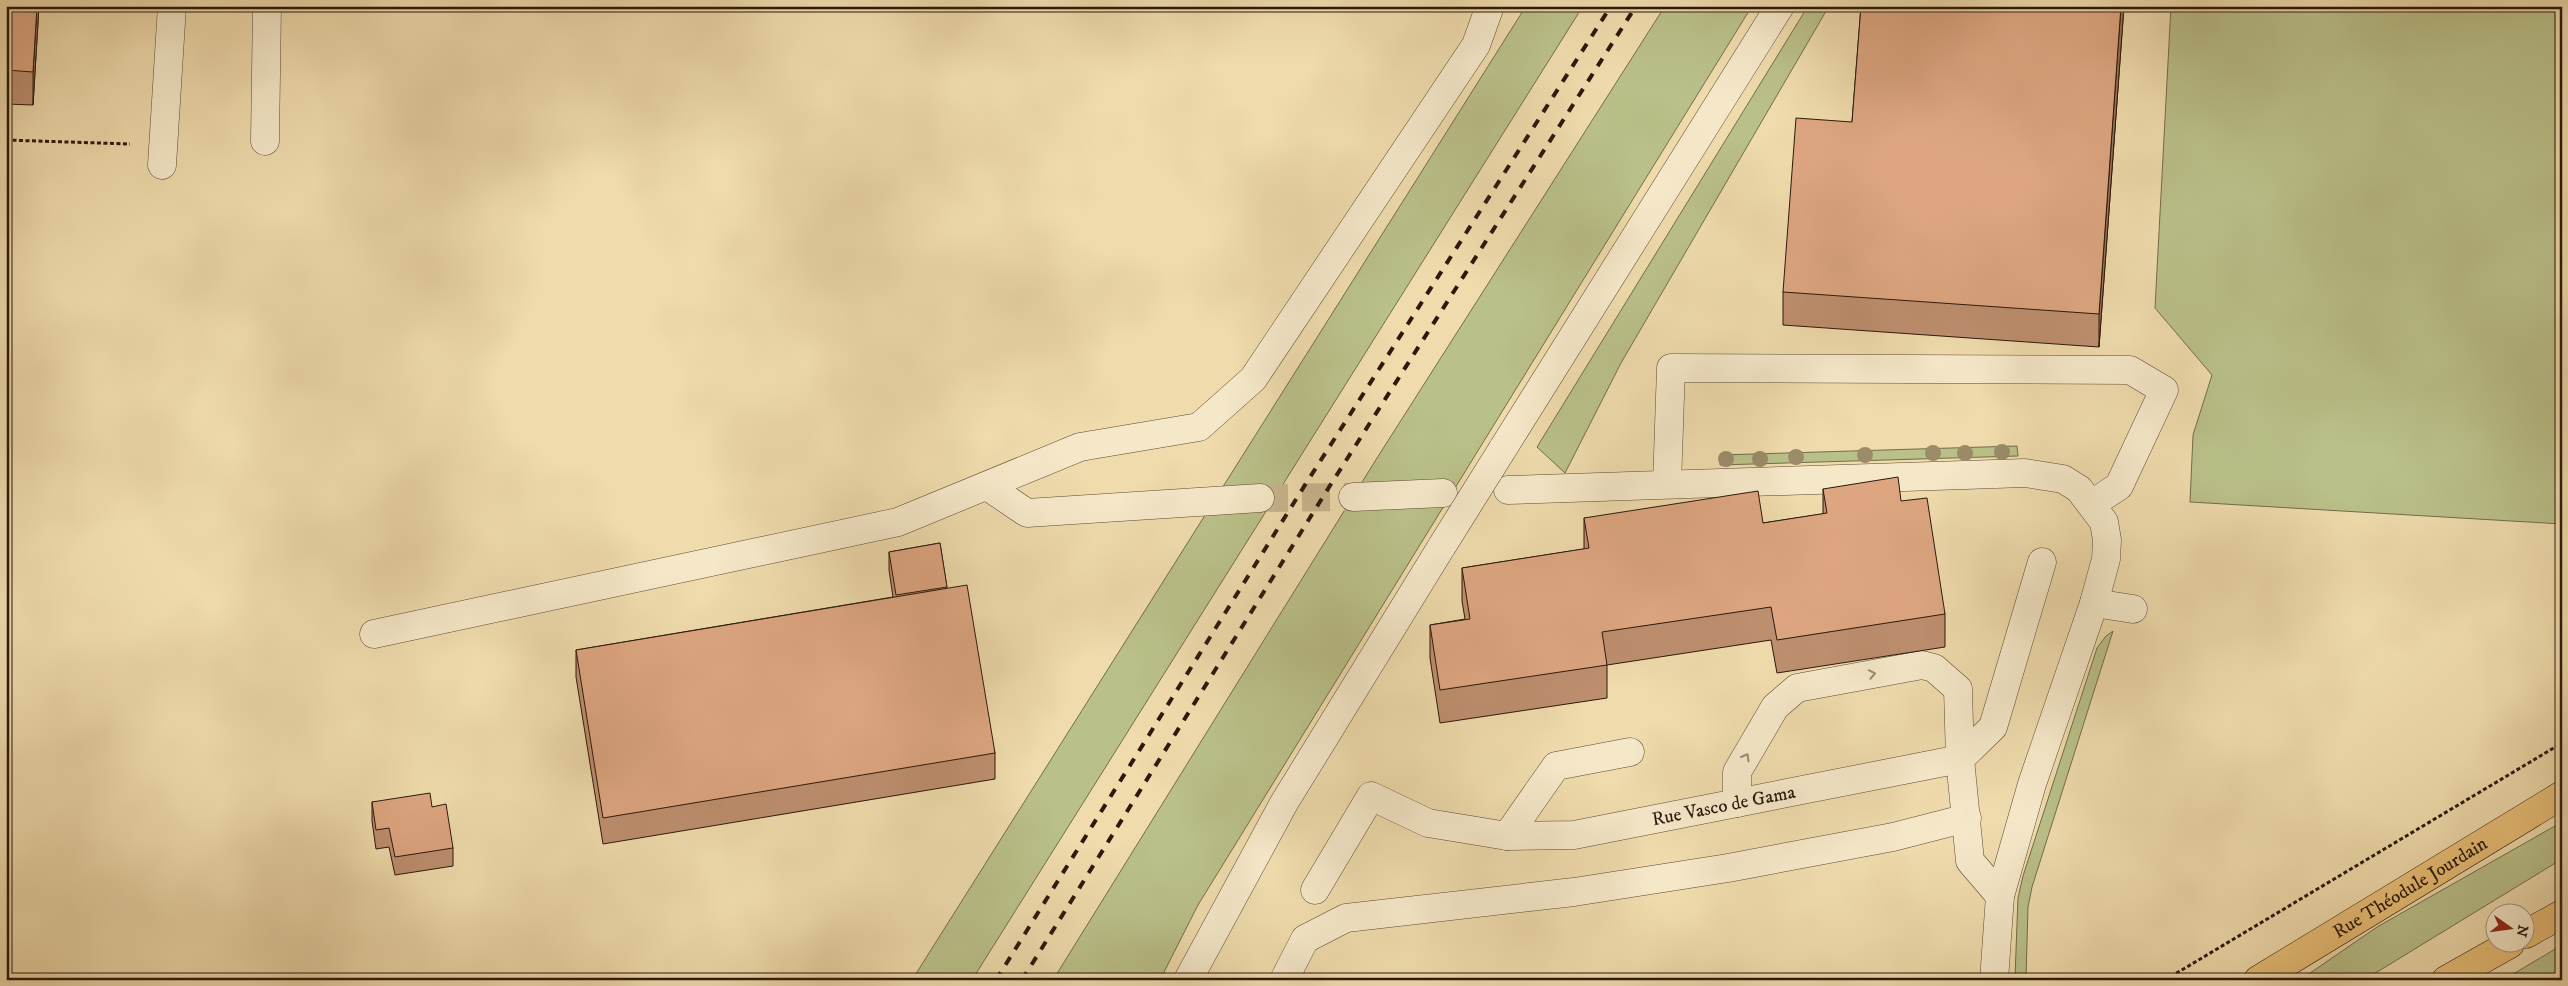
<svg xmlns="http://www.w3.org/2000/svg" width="2568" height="986" viewBox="0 0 2568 986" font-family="'IM FELL DW Pica',serif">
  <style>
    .green { fill: #bac089; stroke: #726c4b }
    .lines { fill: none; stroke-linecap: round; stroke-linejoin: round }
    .minor-tunnel { stroke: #c8b48c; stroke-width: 28; stroke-dasharray: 28 14; stroke-linecap: butt }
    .minor-casing { stroke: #5c4935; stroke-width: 29 }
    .major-casing { stroke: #2b180d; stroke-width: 29 }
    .highway-casing { stroke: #2b180d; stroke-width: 29 }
    .path { stroke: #2b180d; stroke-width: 3; stroke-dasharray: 4 2.5; stroke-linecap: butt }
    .minor { stroke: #f5e8c9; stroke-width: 28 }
    .major { stroke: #e8be76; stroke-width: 28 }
    .highway { stroke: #e8be76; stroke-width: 28 }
    .rail { stroke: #2b180d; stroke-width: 4; stroke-dasharray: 9 9; stroke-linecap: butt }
    .minor-bridge-casing { stroke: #5c4935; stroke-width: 29; stroke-linecap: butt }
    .minor-bridge { stroke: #f5e8c9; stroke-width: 28 }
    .tree { fill: #9b8b69 }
    .wall { fill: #be8f6f; stroke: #2b180d }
    .shaded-wall { fill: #9b745a; stroke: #2b180d }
    .building { fill: #dda681; stroke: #2b180d }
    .oneway { stroke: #9a8a74 }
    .labels { text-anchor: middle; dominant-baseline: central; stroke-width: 4; stroke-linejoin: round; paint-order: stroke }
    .street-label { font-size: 19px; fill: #2b180d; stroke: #f5e8c9 }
  </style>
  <rect width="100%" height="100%" fill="#efdbac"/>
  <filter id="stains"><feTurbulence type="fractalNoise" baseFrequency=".004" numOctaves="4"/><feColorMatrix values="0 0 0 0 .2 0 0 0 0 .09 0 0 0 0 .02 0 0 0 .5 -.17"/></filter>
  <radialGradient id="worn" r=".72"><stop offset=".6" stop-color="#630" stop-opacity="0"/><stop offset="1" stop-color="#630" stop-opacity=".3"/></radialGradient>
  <path class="green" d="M 1526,6 L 1583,6 L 972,980 L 912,980 Z
    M 1665,6 L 1752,6 L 1198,905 L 1160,980 L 1053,980 L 1377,458 Z
    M 1808,6 L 1829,6 L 1621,363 L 1565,473 L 1537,447 Z
    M 2171,6 L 2562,6 L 2562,524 L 2190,502 L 2193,435 L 2212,375 L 2155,308 Z
    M 2017,446 L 2018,456 L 1720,465 L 1720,455 Z
    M 2113,631 L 2032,887 L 2028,907 L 2026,978 L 2015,977 L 2018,898 L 2023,876 L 2097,648 L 2106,636 Z
    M 2562,822 L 2562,859 L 2364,980 L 2300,980 L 2377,927 Z
    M 2562,945 L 2562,980 L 2503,980 Z"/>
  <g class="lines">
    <path class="minor-tunnel" d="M 1260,498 L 1353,497"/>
    <defs>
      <g id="minor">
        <path d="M 265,141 L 267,6"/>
        <path d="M 162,165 L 172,6"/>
        <path d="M 1502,450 L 1780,6"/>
        <path d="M 1667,484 L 1671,368 L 2130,370 L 2164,390 L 2119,486 L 2092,504"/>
        <path d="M 987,486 L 1027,513 L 1260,498"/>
        <path d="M 1508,490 L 2025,473 L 2063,479 L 2079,489 L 2104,522 L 2107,540 L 2106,559 L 2094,603 L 2032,784 L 2000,896 L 1994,980"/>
        <path d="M 1353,497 L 1443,493"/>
        <path d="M 2094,603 L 2133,609"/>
        <path d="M 374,634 L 898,522 L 1080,447 L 1199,427 L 1253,379 L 1476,45 L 1490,6"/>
        <path d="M 1960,759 L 1993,727 L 2042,562"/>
        <path d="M 1737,803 L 1737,772 L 1775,707 L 1797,688 L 1922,665 L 1934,668 L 1958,689 L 1960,759"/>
        <path d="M 1507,836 L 1556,766 L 1630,752"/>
        <path id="s1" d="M 1315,890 L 1371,796 L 1428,823 L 1507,836 L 1574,835 L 1960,759 L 1970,861 L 2000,896"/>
        <path d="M 1188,980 L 1284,803 L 1442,546"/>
        <path d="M 1284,980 L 1305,939 L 1346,918 L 1574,892 L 1728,868 L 1893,837 L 1967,818"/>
      </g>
      <g id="major">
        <path id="s2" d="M 2258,980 L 2562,795"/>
      </g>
      <path id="highway" d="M 2526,934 L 2562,914
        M 2446,980 L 2510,944"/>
    </defs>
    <use href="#minor" class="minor-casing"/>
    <use href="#major" class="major-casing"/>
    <use href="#highway" class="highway-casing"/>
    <path class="path" d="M 6,140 L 130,144
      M 2165,980 L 2562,743"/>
    <use href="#minor" class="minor"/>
    <use href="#major" class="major"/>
    <use href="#highway" class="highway"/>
    <path class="rail" d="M 996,980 L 1305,485 L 1611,6
      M 1022,980 L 1331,484 L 1636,6"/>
    <defs>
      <path id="minor-bridge" d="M 1442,546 L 1502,450"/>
    </defs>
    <use href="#minor-bridge" class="minor-bridge-casing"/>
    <use href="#minor-bridge" class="minor-bridge"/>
  </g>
  <g class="tree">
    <circle cx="2002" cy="452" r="8"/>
    <circle cx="1933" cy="453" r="8"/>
    <circle cx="1965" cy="453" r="8"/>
    <circle cx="1865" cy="455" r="8"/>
    <circle cx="1796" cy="457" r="8"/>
    <circle cx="1726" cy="459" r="8"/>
    <circle cx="1760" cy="459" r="8"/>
  </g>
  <path class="wall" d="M 6,6 L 39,6 L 33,105 L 6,104 Z
    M 1861,6 L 2124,6 L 2099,347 L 1783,325 L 1783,292 L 1852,122 Z
    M 1823,489 L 1901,501 L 1945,614 L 1945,647 L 1777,673 L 1771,640 L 1607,665 L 1607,698 L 1440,723 L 1430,658 L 1430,625 L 1465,619 L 1462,601 L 1462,568 L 1584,549 L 1584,518 L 1763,523 L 1823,514 Z
    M 940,543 L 947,588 L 995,753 L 995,779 L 603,844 L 576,677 L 576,650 L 893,597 L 889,570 L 889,552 Z
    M 372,802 L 432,807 L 453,848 L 453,866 L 395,875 L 389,847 L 376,849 L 372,821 Z"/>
  <path class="shaded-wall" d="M 37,6 L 39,6 L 33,105 L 33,72 Z
    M 2121,6 L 2124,6 L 2099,347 L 2099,314 Z"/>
  <path class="building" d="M 6,6 L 37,6 L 33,72 L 6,70 Z
    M 1861,6 L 2121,6 L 2099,314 L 1783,292 L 1796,118 L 1852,122 Z
    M 1898,477 L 1901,501 L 1927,498 L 1945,614 L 1777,640 L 1771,607 L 1602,632 L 1607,665 L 1440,690 L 1430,625 L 1470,619 L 1462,568 L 1589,548 L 1584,518 L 1758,491 L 1763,523 L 1827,513 L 1823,489 Z
    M 940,543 L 947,587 L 896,595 L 889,552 Z
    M 967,585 L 995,753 L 603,818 L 576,650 Z
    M 430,793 L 432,807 L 446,804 L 453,848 L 395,857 L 389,828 L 376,830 L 372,802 Z"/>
  <defs><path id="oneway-chevron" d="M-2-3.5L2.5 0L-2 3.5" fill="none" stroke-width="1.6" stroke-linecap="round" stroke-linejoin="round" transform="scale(1.25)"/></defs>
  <g class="oneway">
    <use href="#oneway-chevron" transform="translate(1872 674) rotate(-11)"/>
    <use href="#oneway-chevron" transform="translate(1746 757) rotate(-60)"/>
  </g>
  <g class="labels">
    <g class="street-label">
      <text stroke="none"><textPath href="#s1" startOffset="472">Rue Vasco de Gama</textPath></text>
      <text stroke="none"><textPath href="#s2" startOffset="178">Rue Théodule Jourdain</textPath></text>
    </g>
  </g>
  <rect width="2568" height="986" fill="none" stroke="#efdbac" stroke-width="25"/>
  <rect x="8" y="8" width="2553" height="971" fill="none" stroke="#2b180d" stroke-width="2.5"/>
  <rect x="12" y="12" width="2543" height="961" fill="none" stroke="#2b180d"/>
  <g transform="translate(2510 928) rotate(104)"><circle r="24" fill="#f5e8c9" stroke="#a4957e"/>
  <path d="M0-4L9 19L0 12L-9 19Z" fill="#8f2418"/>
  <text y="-8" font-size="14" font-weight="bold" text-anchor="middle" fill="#2b180d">N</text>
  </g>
  <rect width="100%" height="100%" filter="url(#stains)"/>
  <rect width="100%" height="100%" fill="url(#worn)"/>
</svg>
